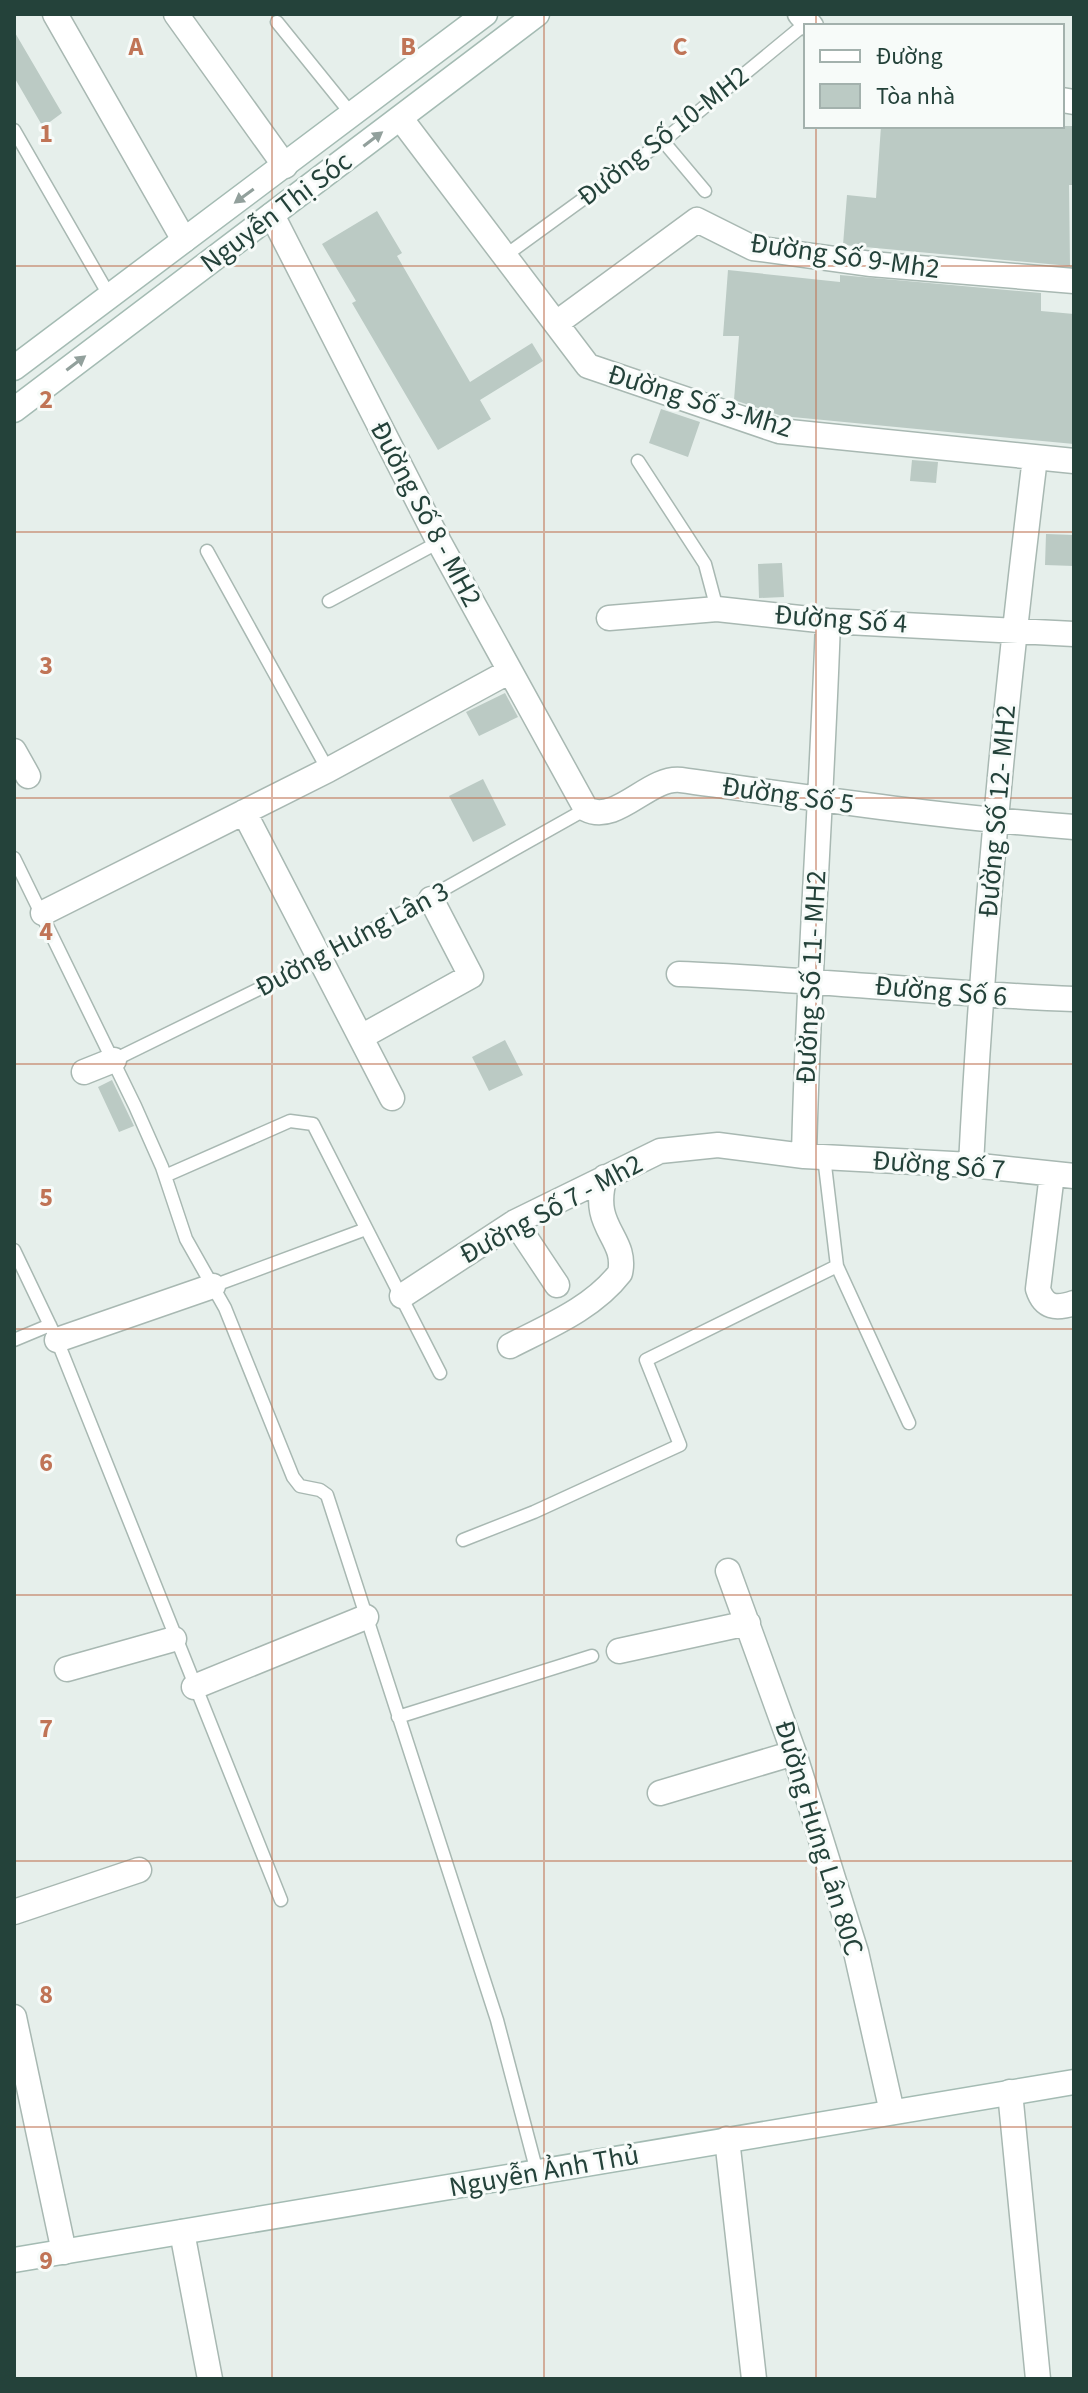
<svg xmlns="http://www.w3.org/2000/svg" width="1088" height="2393" viewBox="0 0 1088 2393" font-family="'Source Sans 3',sans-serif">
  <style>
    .building { fill: #bbcac4 }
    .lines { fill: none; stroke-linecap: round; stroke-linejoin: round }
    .service-casing { stroke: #a8b8b2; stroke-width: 15 }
    .minor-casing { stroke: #a8b8b2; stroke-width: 27 }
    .secondary-casing { stroke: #a4bbb3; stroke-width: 27 }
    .service { stroke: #fff; stroke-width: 12 }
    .minor { stroke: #fff; stroke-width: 24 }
    .secondary { stroke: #fff; stroke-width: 24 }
    .oneway { fill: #92a09c }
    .grid { fill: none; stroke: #c07456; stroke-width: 2; stroke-opacity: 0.55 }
    .labels { text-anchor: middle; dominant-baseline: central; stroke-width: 6; stroke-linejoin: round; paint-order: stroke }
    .street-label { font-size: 28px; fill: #24423a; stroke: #f7fbf9 }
    .grid-label { font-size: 26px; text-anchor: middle; font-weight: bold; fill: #c07456; stroke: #f7fbf9; stroke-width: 6; stroke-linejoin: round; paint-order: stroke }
  </style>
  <rect width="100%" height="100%" fill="#e6efeb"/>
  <path class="building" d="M 14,31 L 62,113 L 43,127 L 14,77 Z
    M 881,126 L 1074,126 L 1074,185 L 1069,185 L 1070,266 L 843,245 L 847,195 L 876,198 Z
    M 377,211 L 402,253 L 397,256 L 470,382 L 532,343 L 543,361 L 480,400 L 491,419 L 438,450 L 352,303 L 356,301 L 322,244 Z
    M 728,270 L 840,282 L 840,275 L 1041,293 L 1041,311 L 1074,314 L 1074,444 L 782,416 L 734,400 L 739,336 L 723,336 Z
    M 661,409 L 700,422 L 688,457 L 649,443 Z
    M 912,460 L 938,462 L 936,483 L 910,481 Z
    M 1046,534 L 1074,535 L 1074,566 L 1045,565 Z
    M 782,563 L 784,597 L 759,598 L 758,564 Z
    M 505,693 L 518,717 L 479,736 L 466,712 Z
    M 483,779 L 506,825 L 473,842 L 449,796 Z
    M 505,1040 L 523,1075 L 489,1091 L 472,1057 Z
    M 112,1080 L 134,1126 L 119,1132 L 98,1087 Z"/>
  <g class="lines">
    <defs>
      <path id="service" d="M 277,22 L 353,116
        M 14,130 L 109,295
        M 663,141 L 705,191
        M 506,255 L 663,141 L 811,19
        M 638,461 L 705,564 L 717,609
        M 207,551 L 328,770
        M 329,601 L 439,542
        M 14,858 L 135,1106 L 162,1167 L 186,1239 L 225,1308 L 293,1477 L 300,1486 L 320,1490 L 327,1495 L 497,2020 L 537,2172
        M 114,1060 L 320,959 L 586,809
        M 824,1157 L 837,1266 L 909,1423
        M 165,1176 L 290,1121 L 313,1124 L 440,1373
        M 14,1250 L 57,1340 L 281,1900
        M 213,1286 L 366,1229
        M 14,1340 L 50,1325
        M 463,1540 L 534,1512 L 680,1445 L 646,1360 L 837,1266
        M 398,1717 L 592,1656"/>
      <path id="minor" d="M 55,14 L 184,240
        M 176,14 L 285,166
        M 800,14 L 811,26
        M 1062,100 L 1074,102
        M 401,119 L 588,366 L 779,431 L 1074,461
        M 272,215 L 439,542 L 586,809 C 617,825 649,776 681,780 C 811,798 942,817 1074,827
        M 558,322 L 697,220 L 753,248 L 871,264 L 1074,281
        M 609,618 L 717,609 L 828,621 L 1074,634
        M 14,751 L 28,776
        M 244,812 L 392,1098
        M 43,913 L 328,770 L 510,671
        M 679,974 C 811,979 942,994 1074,999
        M 361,1037 L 471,976 L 431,899
        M 84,1072 L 114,1060
        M 804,1156 C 808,977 822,799 828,621
        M 971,1165 C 983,929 1006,693 1035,458
        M 1052,1174 L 1038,1289 C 1044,1308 1056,1309 1074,1303
        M 515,1222 L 557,1285
        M 402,1296 L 515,1222 L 660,1151 L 718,1145 L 804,1156 L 971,1165 L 1074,1176
        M 57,1340 L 213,1286
        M 510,1346 C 549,1326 593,1308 620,1273 C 628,1237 589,1228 605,1177
        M 728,1571 L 794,1753 L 856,1952 L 892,2112
        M 619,1651 L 748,1623
        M 67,1669 L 174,1639
        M 194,1687 L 366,1617
        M 660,1793 L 794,1753
        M 14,1912 L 139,1870
        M 14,2017 L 64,2252
        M 1010,2092 L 1038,2379
        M 727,2139 L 754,2379
        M 182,2232 L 210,2379"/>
      <path id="secondary" d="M 14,368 L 485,14
        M 14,410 L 537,14
        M 14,2260 L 1074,2082"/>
    </defs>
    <use href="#service" class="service-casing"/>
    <use href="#minor" class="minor-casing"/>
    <use href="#secondary" class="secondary-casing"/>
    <use href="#service" class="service"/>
    <use href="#minor" class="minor"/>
    <use href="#secondary" class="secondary"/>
  </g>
  <defs><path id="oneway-solid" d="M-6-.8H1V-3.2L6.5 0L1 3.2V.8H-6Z" transform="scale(2)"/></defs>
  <g class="oneway">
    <use href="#oneway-solid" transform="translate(373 139) rotate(-37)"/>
    <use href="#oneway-solid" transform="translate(244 196) rotate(144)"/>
    <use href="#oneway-solid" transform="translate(76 363) rotate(-37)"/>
  </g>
  <path class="grid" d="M 272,14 L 272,2379M 544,14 L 544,2379M 816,14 L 816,26M 816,126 L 816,2379M 14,266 L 1074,266M 14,532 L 1074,532M 14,798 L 1074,798M 14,1064 L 1074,1064M 14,1329 L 1074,1329M 14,1595 L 1074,1595M 14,1861 L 1074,1861M 14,2127 L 1074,2127"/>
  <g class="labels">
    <g class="street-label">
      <text transform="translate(663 136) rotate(-38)">Đường Số 10-MH2</text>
      <text transform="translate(276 212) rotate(-37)">Nguyễn Thị Sóc</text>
      <text transform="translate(845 256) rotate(8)">Đường Số 9-Mh2</text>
      <text transform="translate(700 401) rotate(17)">Đường Số 3-Mh2</text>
      <text transform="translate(426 514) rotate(62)">Đường Số 8 - MH2</text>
      <text transform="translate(841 619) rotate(4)">Đường Số 4</text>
      <text transform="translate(788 795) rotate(8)">Đường Số 5</text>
      <text transform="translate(997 811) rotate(-85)">Đường Số 12- MH2</text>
      <text transform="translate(352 939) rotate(-28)">Đường Hưng Lân 3</text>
      <text transform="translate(811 977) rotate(-87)">Đường Số 11- MH2</text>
      <text transform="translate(941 991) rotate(5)">Đường Số 6</text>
      <text transform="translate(939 1165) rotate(4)">Đường Số 7</text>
      <text transform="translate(551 1209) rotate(-28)">Đường Số 7 - Mh2</text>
      <text transform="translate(819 1838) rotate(73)">Đường Hưng Lân 80C</text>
      <text transform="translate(544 2171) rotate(-10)">Nguyễn Ảnh Thủ</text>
    </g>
  </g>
  <g class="grid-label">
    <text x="136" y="55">A</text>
    <text x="408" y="55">B</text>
    <text x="680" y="55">C</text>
    <text x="46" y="142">1</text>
    <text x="46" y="408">2</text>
    <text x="46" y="674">3</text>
    <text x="46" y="940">4</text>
    <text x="46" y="1206">5</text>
    <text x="46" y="1471">6</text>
    <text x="46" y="1737">7</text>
    <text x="46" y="2003">8</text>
    <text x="46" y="2269">9</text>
  </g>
  <rect width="1088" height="2393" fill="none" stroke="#24423a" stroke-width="32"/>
  <rect x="804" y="24" width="260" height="104" fill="#f7fbf9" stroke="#a3b1ad" stroke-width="2"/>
  <rect x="820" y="50" width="40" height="12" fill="#ffffff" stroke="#a3b1ad" stroke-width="2"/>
  <text x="876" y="64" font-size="24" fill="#24423a">Đường</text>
  <rect x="820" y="84" width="40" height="24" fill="#bbcac4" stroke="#a3b1ad" stroke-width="2"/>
  <text x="876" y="104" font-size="24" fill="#24423a">Tòa nhà</text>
</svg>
